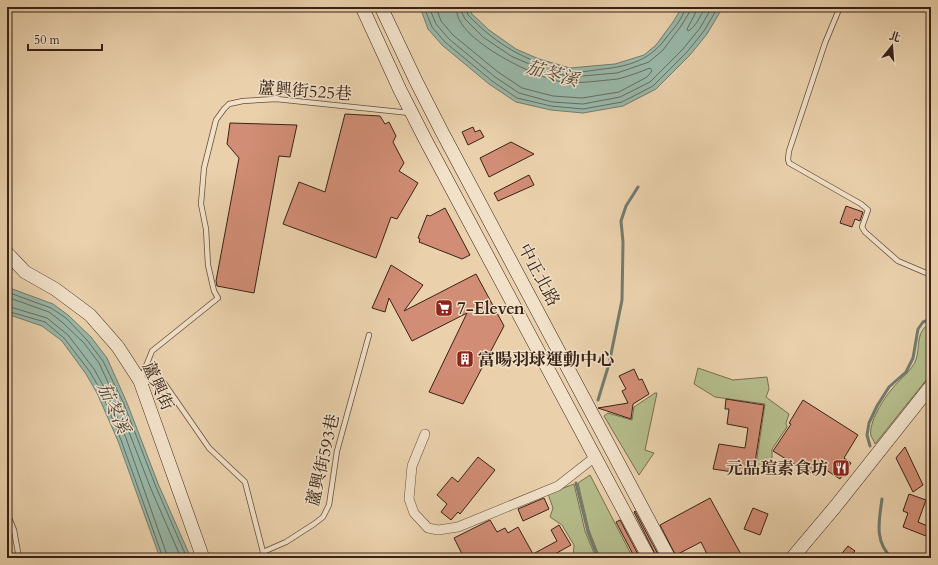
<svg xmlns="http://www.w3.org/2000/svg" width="938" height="565" viewBox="0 0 938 565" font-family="Cardo,'Noto Serif TC',serif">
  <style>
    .green { fill: #b5bc8b; stroke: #776f50 }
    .water { fill: #98b7a8; stroke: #727b6e }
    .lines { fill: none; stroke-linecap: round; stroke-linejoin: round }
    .shore { stroke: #686c5f; stroke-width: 1 }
    .stream { stroke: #727b6e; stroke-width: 3 }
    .building { fill: #d18d75; stroke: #392216 }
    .lane-casing { stroke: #654e3c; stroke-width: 6 }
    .street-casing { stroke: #654e3c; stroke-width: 10 }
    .secondary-casing { stroke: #392216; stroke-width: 14 }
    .lane { stroke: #f1e1c9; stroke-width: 4.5 }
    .street { stroke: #f1e1c9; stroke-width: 9 }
    .secondary { stroke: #f1e1c9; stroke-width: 13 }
    .labels { text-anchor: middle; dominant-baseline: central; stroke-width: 3; stroke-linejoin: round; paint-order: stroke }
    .street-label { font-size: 17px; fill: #392216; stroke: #f1e1c9 }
    .poi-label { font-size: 17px; font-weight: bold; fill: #392216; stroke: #f1e1c9; text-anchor: start }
    .water-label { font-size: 18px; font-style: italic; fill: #51473a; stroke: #f1e1c9 }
  </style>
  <rect width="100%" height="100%" fill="#ead1ac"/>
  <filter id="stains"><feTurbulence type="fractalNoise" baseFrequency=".005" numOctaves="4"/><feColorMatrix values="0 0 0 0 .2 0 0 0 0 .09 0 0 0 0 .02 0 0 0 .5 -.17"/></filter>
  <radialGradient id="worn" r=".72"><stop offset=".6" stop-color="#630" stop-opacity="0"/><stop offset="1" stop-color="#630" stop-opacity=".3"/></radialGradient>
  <path class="green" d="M 931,323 L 931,374 L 875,444 C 874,441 872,438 871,436 C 868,423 884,398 892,389 C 900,379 907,375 914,364 C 922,350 913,332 931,323 Z
    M 698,368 L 733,380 L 767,377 L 769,389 L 766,397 L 789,414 L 786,423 L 787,427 L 772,449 L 772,458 L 755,471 L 765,404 L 715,397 L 694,384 Z
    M 655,393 L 657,393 L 645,450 L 654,453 L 639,475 L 604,416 L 608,413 L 632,420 L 634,407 Z
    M 590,475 L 633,558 L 600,558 L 589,530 L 578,483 Z
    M 574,484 L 585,531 L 596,558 L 573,558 L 574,545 L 562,525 L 550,517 L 553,508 L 548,494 Z"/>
  <path class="water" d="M 420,7 L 473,7 L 471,13 L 489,30 L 516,49 L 539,59 L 570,68 L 615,64 L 644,55 L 656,45 L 673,22 L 682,7 L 723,7 L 707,34 L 690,55 L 656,89 L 623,106 L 583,113 L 551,110 L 516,102 L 489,84 L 442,45 L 428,29 Z
    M 7,287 L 53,304 L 68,315 L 91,337 L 107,358 L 127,403 L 159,486 L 191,558 L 160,558 L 118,441 L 97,393 L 86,374 L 62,341 L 42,326 L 7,314 Z"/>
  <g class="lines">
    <path class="shore" d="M 424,7 L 432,27 L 445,42 L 492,81 L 517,98 L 551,106 L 583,109 L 622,102 L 653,86 L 687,52 L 704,31 L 718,7
      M 429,7 L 436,24 L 449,39 L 495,77 L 519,93 L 552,102 L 583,104 L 620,97 L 650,82 L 683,49 L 700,28 L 712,7
      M 436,7 L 441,21 L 453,35 L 498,72 L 522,88 L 553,96 L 582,98 L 619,92 L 647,77 L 652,71 L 650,68 C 640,72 629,76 618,79 C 608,80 598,81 588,82 C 582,82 575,83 569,83 C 543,82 450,38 457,7
      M 463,7 L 462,13 L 465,19 L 483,37 L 511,56 L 536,67 L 570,77 L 617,73 L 649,62 L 663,50 L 681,26 L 689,13 L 690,7
      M 469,7 L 467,12 L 468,15 C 493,41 518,57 552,67 C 558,69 564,72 570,72 C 581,73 593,70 603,69 C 630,66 650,60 666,38 C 673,29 684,18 685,7
      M 696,7 L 695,14 L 687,29 L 688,31 C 696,27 701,15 705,7
      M 7,292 L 51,308 L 66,318 L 87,340 L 103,361 L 124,404 L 156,487 L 187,558
      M 7,297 L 49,312 L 62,322 L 84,343 L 99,363 L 119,406 L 151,489 L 181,558
      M 7,306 L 47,318 L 68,335 L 94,369 L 105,389 L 126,438 L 168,558
      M 7,311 L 45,322 L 64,338 L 90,372 L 101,391 L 121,440 L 163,558"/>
    <path class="stream" d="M 598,400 L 609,364 L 622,300 L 623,242 L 621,221 L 626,206 L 638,187
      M 870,446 L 867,435 L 869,423 L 877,406 L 889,387 L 906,372 L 913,358 L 918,329 L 923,322 L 931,319
      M 576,483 L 588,532 L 598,558
      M 882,499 C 879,521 874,542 892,558"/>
  </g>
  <path class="building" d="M 345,114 L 380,116 L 385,124 L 389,122 L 396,136 L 393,142 L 404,163 L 399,171 L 418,183 L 397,219 L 391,217 L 376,258 L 283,224 L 299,182 L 325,192 Z
    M 230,123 L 297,125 L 290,157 L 279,156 L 254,293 L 217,286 L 216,281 L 239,158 L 227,144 Z
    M 473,127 L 475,132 L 480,130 L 484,137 L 468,145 L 462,132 Z
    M 511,142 L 534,154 L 489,177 L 480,158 Z
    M 529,175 L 534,185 L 498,201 L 494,193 Z
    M 846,206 L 863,212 L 860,221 L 855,219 L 852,227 L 840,223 Z
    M 445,208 L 470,255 L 462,259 L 419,242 L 420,239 L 418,238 L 427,215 L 430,216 Z
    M 391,265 L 423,285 L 404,311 L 476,274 L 504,326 L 463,404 L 429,392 L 467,313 L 412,341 L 389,298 L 385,312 L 372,308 Z
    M 634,369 L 639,380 L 642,379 L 649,394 L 633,404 L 631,419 L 598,408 L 628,403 L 622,391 L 626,389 L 619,376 Z
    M 726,399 L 764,405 L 753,475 L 713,469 L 719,444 L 745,448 L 748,428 L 727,424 L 729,409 L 725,409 Z
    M 803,400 L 858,435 L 844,458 L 851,463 L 840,479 L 820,466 L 814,475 L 800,465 L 799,467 L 773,451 L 791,424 L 789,423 Z
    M 905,447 L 923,485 L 913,492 L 896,458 Z
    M 478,457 L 495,470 L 460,514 L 458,512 L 451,520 L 441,512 L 447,504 L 437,495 L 452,477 L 458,482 Z
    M 909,494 L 926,500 L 918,522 L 930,527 L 926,536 L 903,527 L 908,513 L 903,511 Z
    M 544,498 L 549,509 L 523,521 L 518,509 Z
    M 710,498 L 743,558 L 709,558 L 701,542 L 678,554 L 680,558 L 677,558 L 660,525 Z
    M 753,508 L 768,514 L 760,535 L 744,529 Z
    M 635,511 L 660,558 L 657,558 L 634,512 Z
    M 490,520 L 497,532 L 505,528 L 508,533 L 518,527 L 533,554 L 557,541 L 551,530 L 559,525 L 571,545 L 548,558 L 464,558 L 454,538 Z
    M 620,520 L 640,558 L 635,558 L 616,522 Z
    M 848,546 L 855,551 L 849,558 L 838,558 Z"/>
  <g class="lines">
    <defs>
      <path id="lane" d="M 840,7 L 825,43 L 789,151 L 788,159 L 789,163 L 861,204 L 868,210 L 862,227 L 865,232 L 898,261 L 931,275
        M 7,513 L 14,530 L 19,558
        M 263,552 L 286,542 L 314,524 L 323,517 L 329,505 L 337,451 L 369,335
        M 262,558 L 263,552 L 245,482 L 209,448 L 164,383 L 140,381 L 152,351 L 218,298 L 214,291 L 208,265 L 206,229 L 201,204 L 204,168 L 216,120 L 224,109 L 229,104 L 243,101 L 276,99 L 410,113"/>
      <path id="street" d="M 425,434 L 412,466 L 409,499 L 414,513 L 428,528 L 438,530 L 458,527 L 558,486 L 595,457"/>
      <path id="secondary" d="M 362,7 L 400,90 L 425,139 L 649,558
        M 381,7 L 416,81 L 442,132 L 669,558
        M 7,253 L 25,272 L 55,289 L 90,315 L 118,347 L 140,381 L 203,558
        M 792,558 L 835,507 L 931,386"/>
    </defs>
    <use href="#lane" class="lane-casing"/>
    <use href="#street" class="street-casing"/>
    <use href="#secondary" class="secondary-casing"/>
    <use href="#lane" class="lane"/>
    <use href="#street" class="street"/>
    <use href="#secondary" class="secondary"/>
  </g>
  <defs>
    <symbol id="supermarket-square" viewBox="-11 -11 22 22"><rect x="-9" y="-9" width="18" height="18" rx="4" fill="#8f2418" stroke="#f1e1c9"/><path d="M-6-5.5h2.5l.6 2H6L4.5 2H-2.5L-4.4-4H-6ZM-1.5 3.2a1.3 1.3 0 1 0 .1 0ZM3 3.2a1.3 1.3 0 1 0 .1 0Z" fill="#fff"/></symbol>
    <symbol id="building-square" viewBox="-11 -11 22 22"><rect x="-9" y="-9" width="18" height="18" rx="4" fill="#8f2418" stroke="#f1e1c9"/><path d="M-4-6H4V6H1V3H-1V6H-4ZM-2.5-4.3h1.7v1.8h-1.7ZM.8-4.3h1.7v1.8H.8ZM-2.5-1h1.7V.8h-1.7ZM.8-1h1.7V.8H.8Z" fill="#fff"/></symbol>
    <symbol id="restaurant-square" viewBox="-11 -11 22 22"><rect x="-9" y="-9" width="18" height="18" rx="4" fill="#8f2418" stroke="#f1e1c9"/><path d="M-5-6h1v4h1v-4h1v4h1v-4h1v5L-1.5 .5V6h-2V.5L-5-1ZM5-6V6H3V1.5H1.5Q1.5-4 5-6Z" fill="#fff"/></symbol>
  </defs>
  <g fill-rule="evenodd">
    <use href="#supermarket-square" x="434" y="298" width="20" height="20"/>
    <use href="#building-square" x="455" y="349" width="20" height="20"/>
    <use href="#restaurant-square" x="831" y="458" width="20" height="20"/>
  </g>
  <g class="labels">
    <g class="street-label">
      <text transform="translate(305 91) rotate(4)">蘆興街525巷</text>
      <text transform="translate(539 275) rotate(62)">中正北路</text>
      <text transform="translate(158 386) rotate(66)">蘆興街</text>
      <text transform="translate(323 460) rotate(-77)">蘆興街593巷</text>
    </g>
    <g class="poi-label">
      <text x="457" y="308">7-Eleven</text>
      <text x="478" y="359">富暘羽球運動中心</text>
      <text x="828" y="468" text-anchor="end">元品瑄素食坊</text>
    </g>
    <g class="water-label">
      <text transform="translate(552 74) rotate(15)">茄苳溪</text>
      <text transform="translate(113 408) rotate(66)">茄苳溪</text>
    </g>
  </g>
  <rect width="938" height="565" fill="none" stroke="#ead1ac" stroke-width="24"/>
  <rect x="8" y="8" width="922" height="549" fill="none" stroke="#392216" stroke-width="2"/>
  <rect x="12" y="12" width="914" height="541" fill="none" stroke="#392216"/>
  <g transform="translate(892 46) rotate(17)" stroke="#f1e1c9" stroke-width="3" paint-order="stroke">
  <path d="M0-3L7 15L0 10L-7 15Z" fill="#392216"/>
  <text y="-6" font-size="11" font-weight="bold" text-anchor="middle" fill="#392216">北</text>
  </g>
  <path d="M28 44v6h74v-6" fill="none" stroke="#392216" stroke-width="2"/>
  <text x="34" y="44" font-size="12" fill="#392216" stroke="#f1e1c9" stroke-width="3" paint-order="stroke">50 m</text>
  <rect width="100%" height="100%" filter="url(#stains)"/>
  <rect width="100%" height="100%" fill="url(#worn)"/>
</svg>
